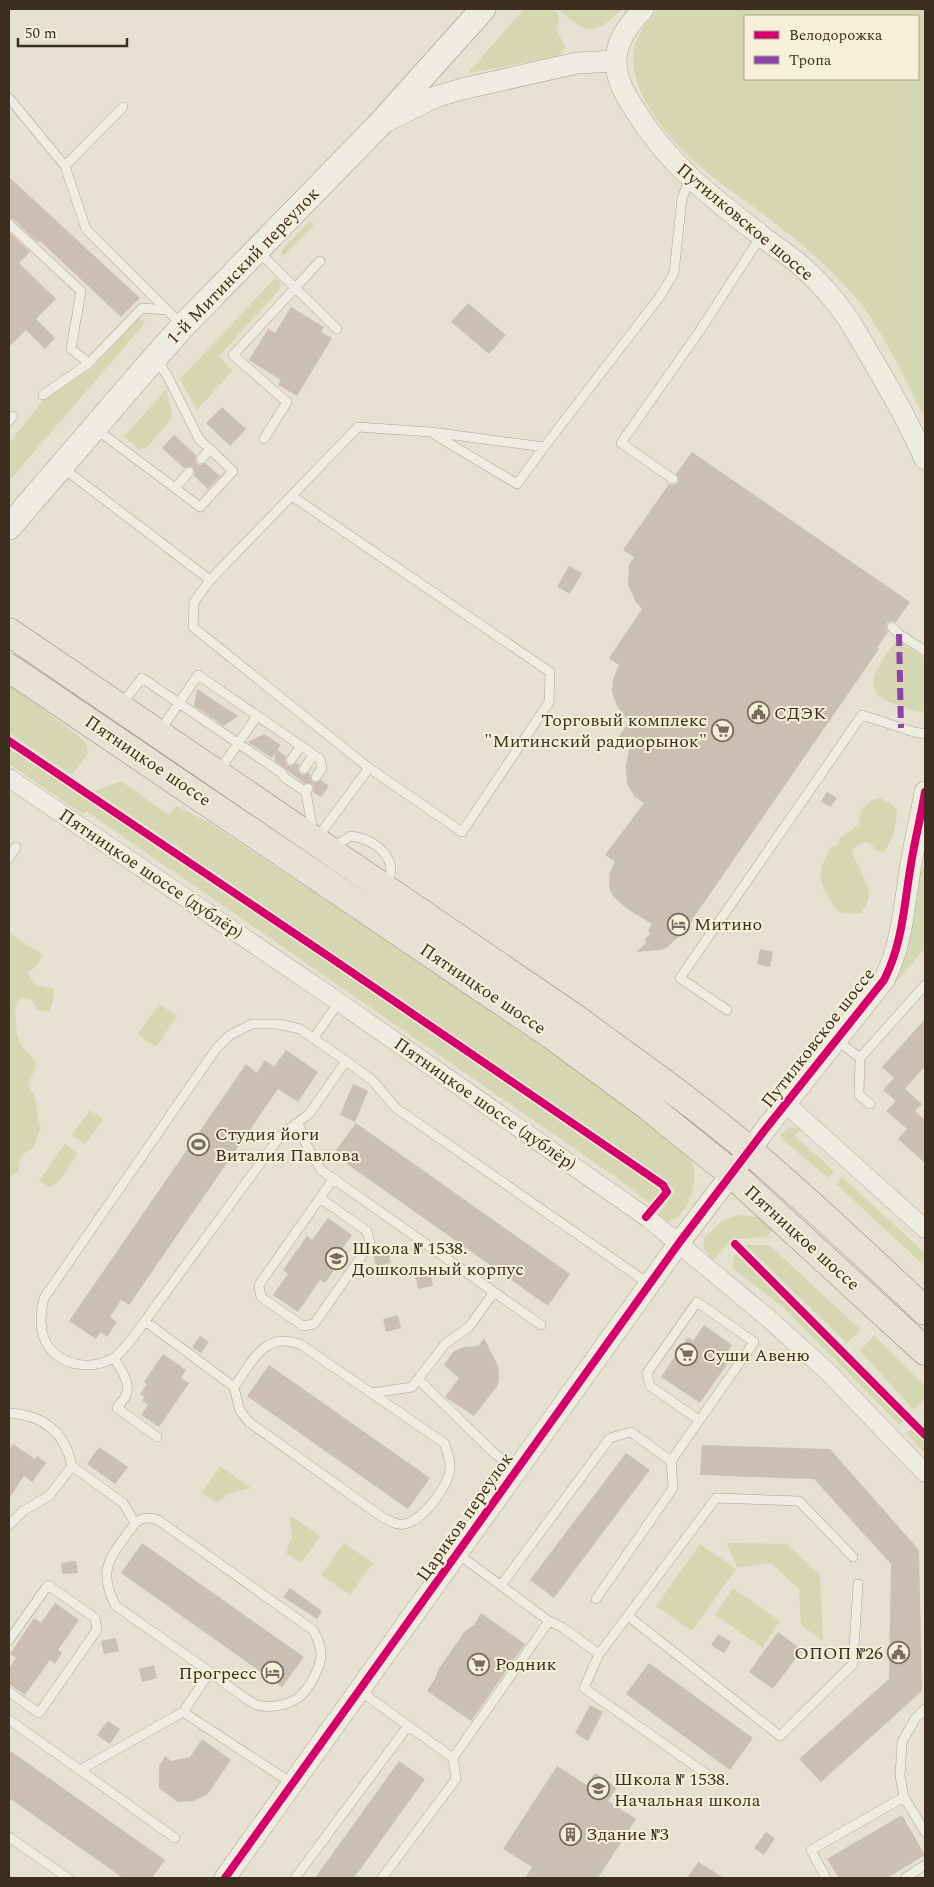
<svg xmlns="http://www.w3.org/2000/svg" width="934" height="1887" viewBox="0 0 934 1887" font-family="Spectral,serif">
  <style>
    .green { fill: #d5d7b2; fill-rule: evenodd }
    .building { fill: #cabfb1 }
    .lines { fill: none; stroke-linecap: round; stroke-linejoin: round }
    .service-casing { stroke: #aca598; stroke-width: 10 }
    .minor-casing { stroke: #aca598; stroke-width: 19 }
    .tertiary-casing { stroke: #aca598; stroke-width: 22 }
    .secondary-casing { stroke: #9c9588; stroke-width: 26 }
    .primary-casing { stroke: #928b7f; stroke-width: 29 }
    .service { stroke: #eeebe1; stroke-width: 9 }
    .minor { stroke: #eeebe1; stroke-width: 18 }
    .tertiary { stroke: #eeebe1; stroke-width: 21 }
    .secondary { stroke: #eeebe1; stroke-width: 25 }
    .primary { stroke: #e6e1d3; stroke-width: 28 }
    .quiet { stroke: #8e44ad; stroke-width: 6; stroke-dasharray: 12 6; stroke-linecap: butt }
    .cycleway-casing { stroke: #f7efd7; stroke-width: 11 }
    .cycleway { stroke: #d6006c; stroke-width: 8 }
    .labels { text-anchor: middle; dominant-baseline: central; stroke-width: 4; stroke-linejoin: round; paint-order: stroke }
    .street-label { font-size: 18px; fill: #3c2e1f; stroke: #f7efd7 }
    .poi-label { font-size: 18px; fill: #3c2e1f; stroke: #f7efd7; text-anchor: start }
  </style>
  <rect width="100%" height="100%" fill="#e6e0d0"/>
  <path class="green" d="M 524,9 L 554,9 C 560,17 561,20 556,29 L 565,46 L 560,56 L 468,73 Z
    M 558,9 L 622,9 C 593,37 587,34 558,9 Z
    M 658,9 L 925,9 L 925,420 C 909,386 893,352 872,320 C 868,313 863,305 857,299 C 835,273 807,248 780,227 C 753,205 722,186 696,163 C 668,138 631,94 633,54 C 635,38 647,20 658,9 ZM 918,16 L 918,79 L 745,79 L 745,16 Z
    M 310,221 L 314,225 L 282,257 L 282,250 Z
    M 276,277 L 281,284 L 279,290 L 219,356 L 232,371 L 197,410 L 180,379 Z
    M 139,318 L 145,323 L 9,481 L 9,443 L 45,398 L 70,379 L 92,369 Z
    M 166,389 L 172,414 L 168,423 L 146,448 L 139,449 L 124,437 Z
    M 896,640 L 925,658 L 925,711 C 916,713 904,707 895,704 C 854,691 881,665 896,640 Z
    M 9,685 L 71,730 L 86,743 L 88,753 L 72,775 L 9,733 Z
    M 9,744 L 613,1155 L 660,1189 L 663,1192 L 663,1195 L 653,1206 L 617,1178 L 86,811 L 83,814 L 9,764 Z
    M 121,781 L 169,815 L 176,806 L 210,823 C 335,907 462,989 585,1077 C 613,1097 642,1116 668,1137 C 675,1143 683,1148 688,1155 C 702,1173 691,1216 667,1222 L 657,1216 L 675,1191 L 666,1180 L 95,791 Z
    M 880,798 L 891,804 L 897,810 C 896,827 894,838 884,852 L 876,851 L 872,845 L 865,842 L 852,849 C 853,857 856,861 860,868 C 862,871 862,876 864,879 C 872,895 870,899 861,913 C 856,913 847,914 842,913 C 836,911 834,906 831,901 C 817,880 818,869 831,847 L 838,845 L 840,838 L 858,825 L 861,810 L 872,800 Z
    M 923,868 L 925,868 L 925,948 L 893,986 L 907,953 L 916,881 Z
    M 9,933 L 43,955 L 37,965 L 28,972 C 33,985 40,988 53,988 L 53,1001 L 49,1012 L 38,1010 L 32,1000 L 22,998 L 15,1006 C 16,1019 15,1035 22,1047 C 28,1056 31,1051 36,1066 L 28,1086 C 41,1102 33,1109 41,1126 L 34,1147 L 25,1153 L 19,1162 L 18,1173 L 9,1177 Z
    M 159,1004 L 177,1016 L 156,1047 L 138,1034 Z
    M 90,1110 L 103,1119 L 85,1144 L 72,1135 Z
    M 789,1127 L 801,1129 L 795,1136 L 834,1171 L 828,1178 L 782,1139 L 780,1135 Z
    M 65,1144 L 78,1154 L 58,1182 L 49,1187 L 39,1181 Z
    M 842,1177 L 925,1253 L 925,1266 L 836,1184 Z
    M 739,1215 L 758,1217 L 775,1229 L 767,1237 L 733,1239 L 713,1260 L 703,1248 L 704,1238 L 723,1220 Z
    M 745,1245 L 769,1245 L 861,1330 L 847,1343 Z
    M 738,1251 L 905,1419 L 900,1425 L 783,1307 L 733,1269 L 733,1258 Z
    M 874,1335 L 925,1386 L 925,1399 L 914,1410 L 860,1351 Z
    M 912,1428 L 925,1441 L 925,1453 L 906,1434 Z
    M 220,1466 L 251,1488 L 230,1493 L 217,1503 L 202,1493 Z
    M 289,1515 L 320,1536 L 301,1563 L 286,1553 L 292,1537 Z
    M 344,1543 L 373,1563 L 350,1595 L 321,1575 Z
    M 727,1543 L 787,1544 L 820,1575 L 823,1641 L 801,1625 L 799,1589 L 771,1563 L 737,1568 Z
    M 700,1544 L 736,1569 L 692,1631 L 656,1606 Z
    M 733,1588 L 780,1621 L 762,1647 L 715,1615 Z"/>
  <path class="building" d="M 9,177 L 140,298 L 121,317 L 40,241 L 38,243 L 13,219 L 9,218 Z
    M 9,232 L 30,252 L 19,263 L 56,299 L 36,319 L 55,338 L 45,349 L 26,330 L 9,347 Z
    M 468,303 L 506,335 L 489,354 L 451,322 Z
    M 291,307 L 324,327 L 321,332 L 332,338 L 297,396 L 278,385 L 281,380 L 249,360 L 268,329 L 275,333 Z
    M 222,407 L 246,429 L 230,446 L 206,423 Z
    M 174,435 L 196,455 L 195,460 L 197,464 L 202,465 L 205,463 L 220,476 L 208,489 L 194,476 L 195,473 L 193,468 L 190,466 L 184,468 L 162,448 Z
    M 692,452 L 910,602 L 896,622 L 891,621 L 887,623 L 886,628 L 888,632 L 877,648 L 879,649 L 683,933 L 666,948 L 659,950 L 636,952 L 646,943 L 645,939 L 650,934 L 648,930 L 652,924 L 626,908 L 613,896 L 609,887 L 610,872 L 615,862 L 605,855 L 644,803 L 635,797 L 627,784 L 626,766 L 629,748 L 617,739 L 629,722 L 617,706 L 612,692 L 613,679 L 619,665 L 609,658 L 642,609 L 636,602 L 628,585 L 629,565 L 634,557 L 623,550 L 669,484 L 673,485 L 678,483 L 679,479 L 676,474 Z
    M 569,566 L 582,573 L 570,594 L 557,587 Z
    M 197,689 L 238,716 L 224,726 L 194,706 Z
    M 264,734 L 281,745 L 277,750 L 286,756 L 285,760 L 287,765 L 291,766 L 296,763 L 299,765 L 298,769 L 300,774 L 304,775 L 309,772 L 312,782 L 316,783 L 321,780 L 329,786 L 321,797 L 313,792 L 314,787 L 311,783 L 304,783 L 275,761 L 275,753 L 272,758 L 248,742 Z
    M 827,792 L 837,798 L 830,807 L 821,801 Z
    M 760,949 L 773,952 L 770,967 L 757,964 Z
    M 925,1019 L 925,1066 L 905,1089 L 922,1104 L 915,1111 L 925,1120 L 925,1163 L 898,1139 L 907,1129 L 886,1111 L 896,1101 L 883,1090 L 894,1078 L 882,1067 Z
    M 286,1050 L 318,1072 L 298,1102 L 278,1089 L 129,1305 L 121,1300 L 110,1317 L 117,1322 L 107,1337 L 101,1332 L 96,1339 L 69,1321 L 246,1064 L 257,1073 L 265,1060 L 274,1067 Z
    M 353,1084 L 368,1091 L 355,1122 L 340,1115 Z
    M 356,1123 L 570,1274 L 548,1306 L 333,1154 Z
    M 328,1218 L 352,1235 L 329,1267 L 334,1270 L 325,1283 L 320,1280 L 298,1312 L 273,1295 L 288,1274 L 283,1270 L 307,1236 L 312,1240 Z
    M 388,1250 L 391,1263 L 376,1266 L 373,1254 Z
    M 430,1273 L 433,1286 L 418,1289 L 415,1276 Z
    M 398,1315 L 401,1328 L 386,1332 L 383,1319 Z
    M 704,1325 L 732,1345 L 722,1361 L 727,1364 L 700,1403 L 661,1377 L 688,1337 L 693,1341 Z
    M 200,1336 L 209,1342 L 201,1353 L 192,1347 Z
    M 484,1338 L 498,1366 L 499,1378 L 498,1385 L 474,1416 L 445,1397 L 459,1378 L 444,1365 L 453,1352 L 463,1347 L 479,1346 Z
    M 163,1354 L 186,1370 L 181,1378 L 189,1383 L 159,1427 L 141,1415 L 148,1405 L 142,1400 L 145,1397 L 140,1394 L 147,1384 L 144,1382 Z
    M 269,1365 L 430,1478 L 408,1509 L 247,1396 Z
    M 13,1444 L 35,1459 L 37,1456 L 46,1463 L 32,1482 L 24,1476 L 9,1499 L 9,1450 Z
    M 702,1445 L 830,1449 L 919,1550 L 922,1691 L 821,1782 L 799,1759 L 889,1679 L 891,1564 L 814,1479 L 700,1475 Z
    M 99,1447 L 128,1467 L 115,1484 L 87,1464 Z
    M 626,1453 L 650,1470 L 554,1598 L 530,1580 Z
    M 142,1543 L 304,1657 L 282,1687 L 121,1573 Z
    M 76,1561 L 78,1573 L 62,1574 L 61,1563 Z
    M 290,1588 L 322,1611 L 317,1619 L 283,1597 Z
    M 55,1603 L 79,1620 L 58,1650 L 62,1653 L 55,1664 L 50,1660 L 25,1695 L 9,1684 L 9,1668 L 16,1658 L 10,1654 L 34,1618 L 41,1623 Z
    M 481,1613 L 525,1644 L 471,1721 L 427,1691 L 436,1677 L 438,1670 L 465,1631 L 474,1625 Z
    M 778,1632 L 802,1650 L 773,1689 L 749,1672 Z
    M 718,1634 L 731,1642 L 724,1653 L 711,1645 Z
    M 116,1638 L 119,1651 L 104,1654 L 101,1641 Z
    M 649,1663 L 753,1738 L 730,1770 L 626,1694 Z
    M 154,1665 L 157,1678 L 142,1682 L 139,1669 Z
    M 590,1705 L 603,1712 L 588,1741 L 575,1733 Z
    M 108,1721 L 120,1729 L 110,1744 L 97,1735 Z
    M 202,1739 L 231,1760 L 207,1795 L 193,1801 L 178,1802 L 159,1788 L 159,1766 L 165,1756 L 171,1761 L 190,1757 Z
    M 9,1750 L 165,1860 L 152,1878 L 123,1878 L 9,1798 Z
    M 399,1761 L 425,1779 L 354,1878 L 315,1878 Z
    M 557,1766 L 587,1785 L 595,1773 L 617,1787 L 608,1801 L 636,1819 L 598,1878 L 525,1878 L 532,1867 L 503,1849 Z
    M 902,1815 L 925,1855 L 887,1878 L 839,1878 L 827,1859 Z
    M 766,1832 L 775,1838 L 764,1855 L 754,1848 Z
    M 698,1862 L 724,1878 L 687,1878 Z"/>
  <g class="lines">
    <defs>
      <path id="service" d="M 9,98 L 65,166 L 86,229 L 181,324
        M 65,166 L 123,107
        M 9,224 L 81,291 L 71,349 L 89,363
        M 259,252 L 337,329
        M 157,360 L 168,377 L 199,439 L 233,471 L 200,507 L 175,488
        M 43,395 L 89,363 L 142,308 L 167,310
        M 9,421 L 13,416
        M 96,429 L 175,488 L 189,472
        M 435,435 L 517,484 L 544,447
        M 264,439 L 287,402 L 233,355 L 320,261
        M 201,459 L 210,450
        M 63,468 L 210,580
        M 673,479 L 621,443 L 699,332 L 761,236
        M 292,496 L 550,672 L 549,702 L 462,832 L 369,768 L 193,627 L 194,602 L 210,580 L 358,427 L 431,432 L 544,447 L 661,295 L 674,273 L 682,198 L 690,179
        M 892,627 L 899,634 L 925,651
        M 121,705 L 142,678 L 282,773 L 284,777 L 306,792
        M 160,731 L 198,675 L 320,759 L 322,768 L 316,777
        M 291,760 L 301,746
        M 304,769 L 313,755
        M 219,771 L 257,716
        M 308,788 L 306,792 L 313,832
        M 317,838 L 369,768
        M 331,848 L 351,836 C 374,838 402,860 386,884
        M 9,858 L 16,847
        M 727,1010 L 680,978 L 862,715 L 914,732 L 925,734
        M 252,1024 L 278,1024 L 300,1029 L 346,1061 L 309,1114 L 281,1135 C 240,1191 199,1247 158,1303 C 149,1315 124,1353 112,1359 C 90,1370 63,1366 48,1346 C 39,1333 40,1313 44,1298 L 216,1049 L 230,1035 Z
        M 313,1039 L 339,1002
        M 837,1040 L 860,1058 L 925,985
        M 860,1058 L 859,1095 L 870,1104
        M 346,1061 L 372,1080 L 396,1108 L 649,1284
        M 298,1123 L 306,1144 L 321,1170 L 541,1325
        M 320,1198 L 367,1231 L 370,1244 L 314,1324 L 303,1326 L 261,1297 L 259,1285 L 334,1178
        M 145,1321 L 234,1387 L 240,1411 L 249,1422 L 382,1517 C 389,1520 397,1526 404,1524 C 423,1521 451,1484 450,1466 C 450,1458 447,1451 444,1443 L 300,1344 C 295,1343 289,1341 284,1341 C 259,1341 247,1370 234,1387
        M 114,1358 C 120,1368 131,1382 126,1395 C 125,1399 119,1404 117,1408 L 157,1437
        M 418,1379 L 494,1453 L 516,1470
        M 372,1393 L 412,1387 L 445,1344 L 469,1327 L 494,1292
        M 9,1413 C 43,1415 65,1432 72,1466 L 123,1503 L 135,1523 C 113,1555 95,1567 116,1606 L 210,1672 L 183,1712 L 293,1784
        M 671,1461 L 754,1342 L 697,1302 L 647,1373 L 650,1386 L 699,1420
        M 135,1523 C 143,1517 148,1517 158,1520 L 313,1630 C 317,1638 321,1645 321,1655 C 321,1667 308,1691 298,1698 C 287,1705 270,1709 257,1705 C 247,1701 221,1680 210,1672
        M 9,1525 L 23,1511 L 49,1496 L 72,1466
        M 458,1554 L 549,1621 L 562,1627 L 599,1654 L 716,1498 L 799,1501 L 853,1557
        M 502,1584 L 610,1438 L 631,1432 L 671,1461 L 673,1488 L 596,1599
        M 628,1616 L 780,1736 L 853,1664 L 858,1584
        M 9,1640 L 48,1585 L 95,1618 L 97,1630 L 39,1713 L 9,1692
        M 599,1654 L 584,1688 L 715,1780
        M 360,1691 L 453,1758
        M 925,1709 L 915,1719 L 902,1742 L 900,1776 L 904,1797 L 925,1832
        M 9,1720 L 80,1770
        M 9,1837 L 68,1878
        M 175,1838 L 80,1770 L 183,1712
        M 295,1878 L 408,1726
        M 382,1878 L 456,1779 L 453,1758 L 549,1621
        M 826,1878 L 811,1850 L 904,1797
        M 905,1878 L 925,1865"/>
      <path id="minor" d="M 9,778 L 339,1002 L 649,1219 L 768,1318 L 828,1372 L 925,1473
        M 786,1104 L 925,1229"/>
      <path id="tertiary" d="M 643,9 C 630,24 616,40 616,61 C 616,79 625,95 635,110 C 667,163 711,197 759,234 C 772,245 786,253 799,264 C 812,275 827,291 838,305 C 850,320 860,338 870,356 C 890,389 909,423 925,459
        M 387,121 L 435,97 L 462,89 L 577,63 L 616,61
        M 225,1878 L 679,1243 L 764,1131 L 884,980 C 903,943 904,904 911,864 C 915,839 921,816 925,792"/>
      <path id="secondary" d="M 9,527 L 145,369 L 183,326 L 378,126 L 483,9"/>
      <path id="primary" d="M 9,632 L 572,1016 C 632,1060 694,1103 751,1152 C 810,1203 868,1257 925,1311
        M 9,668 L 553,1036 L 648,1106 L 732,1174 L 925,1351"/>
    </defs>
    <use href="#service" class="service-casing"/>
    <use href="#minor" class="minor-casing"/>
    <use href="#tertiary" class="tertiary-casing"/>
    <use href="#secondary" class="secondary-casing"/>
    <use href="#primary" class="primary-casing"/>
    <use href="#service" class="service"/>
    <use href="#minor" class="minor"/>
    <use href="#tertiary" class="tertiary"/>
    <use href="#secondary" class="secondary"/>
    <use href="#primary" class="primary"/>
    <path class="quiet" d="M 899,634 L 901,728"/>
    <defs>
      <path id="cycleway" d="M 9,741 L 331,958 L 663,1185 L 667,1192 L 646,1217
        M 735,1244 L 925,1435
        M 225,1878 L 679,1243 L 764,1131 L 884,980 C 903,943 904,904 911,864 C 915,839 921,816 925,792"/>
    </defs>
    <use href="#cycleway" class="cycleway-casing"/>
    <use href="#cycleway" class="cycleway"/>
  </g>
  <defs>
    <symbol id="civic-ring" viewBox="-11 -11 22 22"><circle r="9.5" fill="#f7efd7" stroke="#786c5d" stroke-width="1.5"/><path d="M-.6-6.5H3V-4.5H.6V-3L4-1V1h2V6H-6V1h2V-1L-.6-3ZM-1.2 2.5V6h2.4V2.5Z" fill="#786c5d"/></symbol>
    <symbol id="supermarket-ring" viewBox="-11 -11 22 22"><circle r="9.5" fill="#f7efd7" stroke="#786c5d" stroke-width="1.5"/><path d="M-6-5.5h2.5l.6 2H6L4.5 2H-2.5L-4.4-4H-6ZM-1.5 3.2a1.3 1.3 0 1 0 .1 0ZM3 3.2a1.3 1.3 0 1 0 .1 0Z" fill="#786c5d"/></symbol>
    <symbol id="hotel-ring" viewBox="-11 -11 22 22"><circle r="9.5" fill="#f7efd7" stroke="#786c5d" stroke-width="1.5"/><path d="M-6-4.5h1.5V1H6V5H4.5V3h-9V5H-6ZM-4 0a1.8 1.8 0 1 1 3.6 0ZM.5 0V-2.5h3Q6-2.5 6 0Z" fill="#786c5d"/></symbol>
    <symbol id="stadium-ring" viewBox="-11 -11 22 22"><circle r="9.5" fill="#f7efd7" stroke="#786c5d" stroke-width="1.5"/><path d="M0-5a6.5 5 0 1 0 0 10a6.5 5 0 1 0 0-10ZM-3.5-1.8h7v3.6h-7Z" fill="#786c5d"/></symbol>
    <symbol id="school-ring" viewBox="-11 -11 22 22"><circle r="9.5" fill="#f7efd7" stroke="#786c5d" stroke-width="1.5"/><path d="M0-5L7-2L0 1L-7-2ZM-4 1L0 2.5L4 1V4Q0 6-4 4Z" fill="#786c5d"/></symbol>
    <symbol id="building-ring" viewBox="-11 -11 22 22"><circle r="9.5" fill="#f7efd7" stroke="#786c5d" stroke-width="1.5"/><path d="M-4-6H4V6H1V3H-1V6H-4ZM-2.5-4.3h1.7v1.8h-1.7ZM.8-4.3h1.7v1.8H.8ZM-2.5-1h1.7V.8h-1.7ZM.8-1h1.7V.8H.8Z" fill="#786c5d"/></symbol>
  </defs>
  <g fill-rule="evenodd">
    <use href="#civic-ring" x="746" y="700" width="25" height="25"/>
    <use href="#supermarket-ring" x="710" y="718" width="25" height="25"/>
    <use href="#hotel-ring" x="666" y="912" width="25" height="25"/>
    <use href="#stadium-ring" x="186" y="1132" width="25" height="25"/>
    <use href="#school-ring" x="324" y="1246" width="25" height="25"/>
    <use href="#supermarket-ring" x="674" y="1342" width="25" height="25"/>
    <use href="#civic-ring" x="886" y="1640" width="25" height="25"/>
    <use href="#supermarket-ring" x="466" y="1652" width="25" height="25"/>
    <use href="#hotel-ring" x="260" y="1660" width="25" height="25"/>
    <use href="#school-ring" x="586" y="1776" width="25" height="25"/>
    <use href="#building-ring" x="558" y="1822" width="25" height="25"/>
  </g>
  <g class="labels">
    <g class="street-label">
      <text transform="translate(745 222) rotate(40)">Путилковское шоссе</text>
      <text transform="translate(243 266) rotate(-46)">1-й Митинский переулок</text>
      <text transform="translate(148 761) rotate(34)">Пятницкое шоссе</text>
      <text transform="translate(151 874) rotate(34)">Пятницкое шоссе (дублёр)</text>
      <text transform="translate(483 989) rotate(34)">Пятницкое шоссе</text>
      <text transform="translate(818 1038) rotate(-52)">Путилковское шоссе</text>
      <text transform="translate(485 1104) rotate(35)">Пятницкое шоссе (дублёр)</text>
      <text transform="translate(802 1238) rotate(42)">Пятницкое шоссе</text>
      <text transform="translate(465 1517) rotate(-55)">Цариков переулок</text>
    </g>
    <g class="poi-label">
      <text x="774" y="713">СДЭК</text>
      <text x="707" y="720" text-anchor="end">Торговый комплекс<tspan x="707" dy="21">"Митинский радиорынок"</tspan></text>
      <text x="694" y="924">Митино</text>
      <text x="215" y="1134">Студия йоги<tspan x="215" dy="21">Виталия Павлова</tspan></text>
      <text x="352" y="1248">Школа № 1538.<tspan x="352" dy="21">Дошкольный корпус</tspan></text>
      <text x="703" y="1355">Суши Авеню</text>
      <text x="883" y="1653" text-anchor="end">ОПОП №26</text>
      <text x="495" y="1664">Родник</text>
      <text x="257" y="1673" text-anchor="end">Прогресс</text>
      <text x="614" y="1779">Школа № 1538.<tspan x="614" dy="21">Начальная школа</tspan></text>
      <text x="586" y="1834">Здание №3</text>
    </g>
  </g>
  <rect width="934" height="1887" fill="none" stroke="#3c2e1f" stroke-width="20"/>
  <rect x="744" y="15" width="175" height="65" fill="#f7efd7" stroke="#aca28d"/>
  <rect x="754" y="31" width="25" height="8" fill="#d6006c" stroke="#aca28d"/>
  <text x="789" y="40" font-size="15" fill="#3c2e1f">Велодорожка</text>
  <rect x="754" y="56" width="25" height="8" fill="#8e44ad" stroke="#aca28d"/>
  <text x="789" y="65" font-size="15" fill="#3c2e1f">Тропа</text>
  <path d="M18 38v8h109v-8" fill="none" stroke="#3c2e1f" stroke-width="2.5"/>
  <text x="25" y="38" font-size="15" fill="#3c2e1f" stroke="#f7efd7" stroke-width="4" paint-order="stroke">50 m</text>
</svg>
